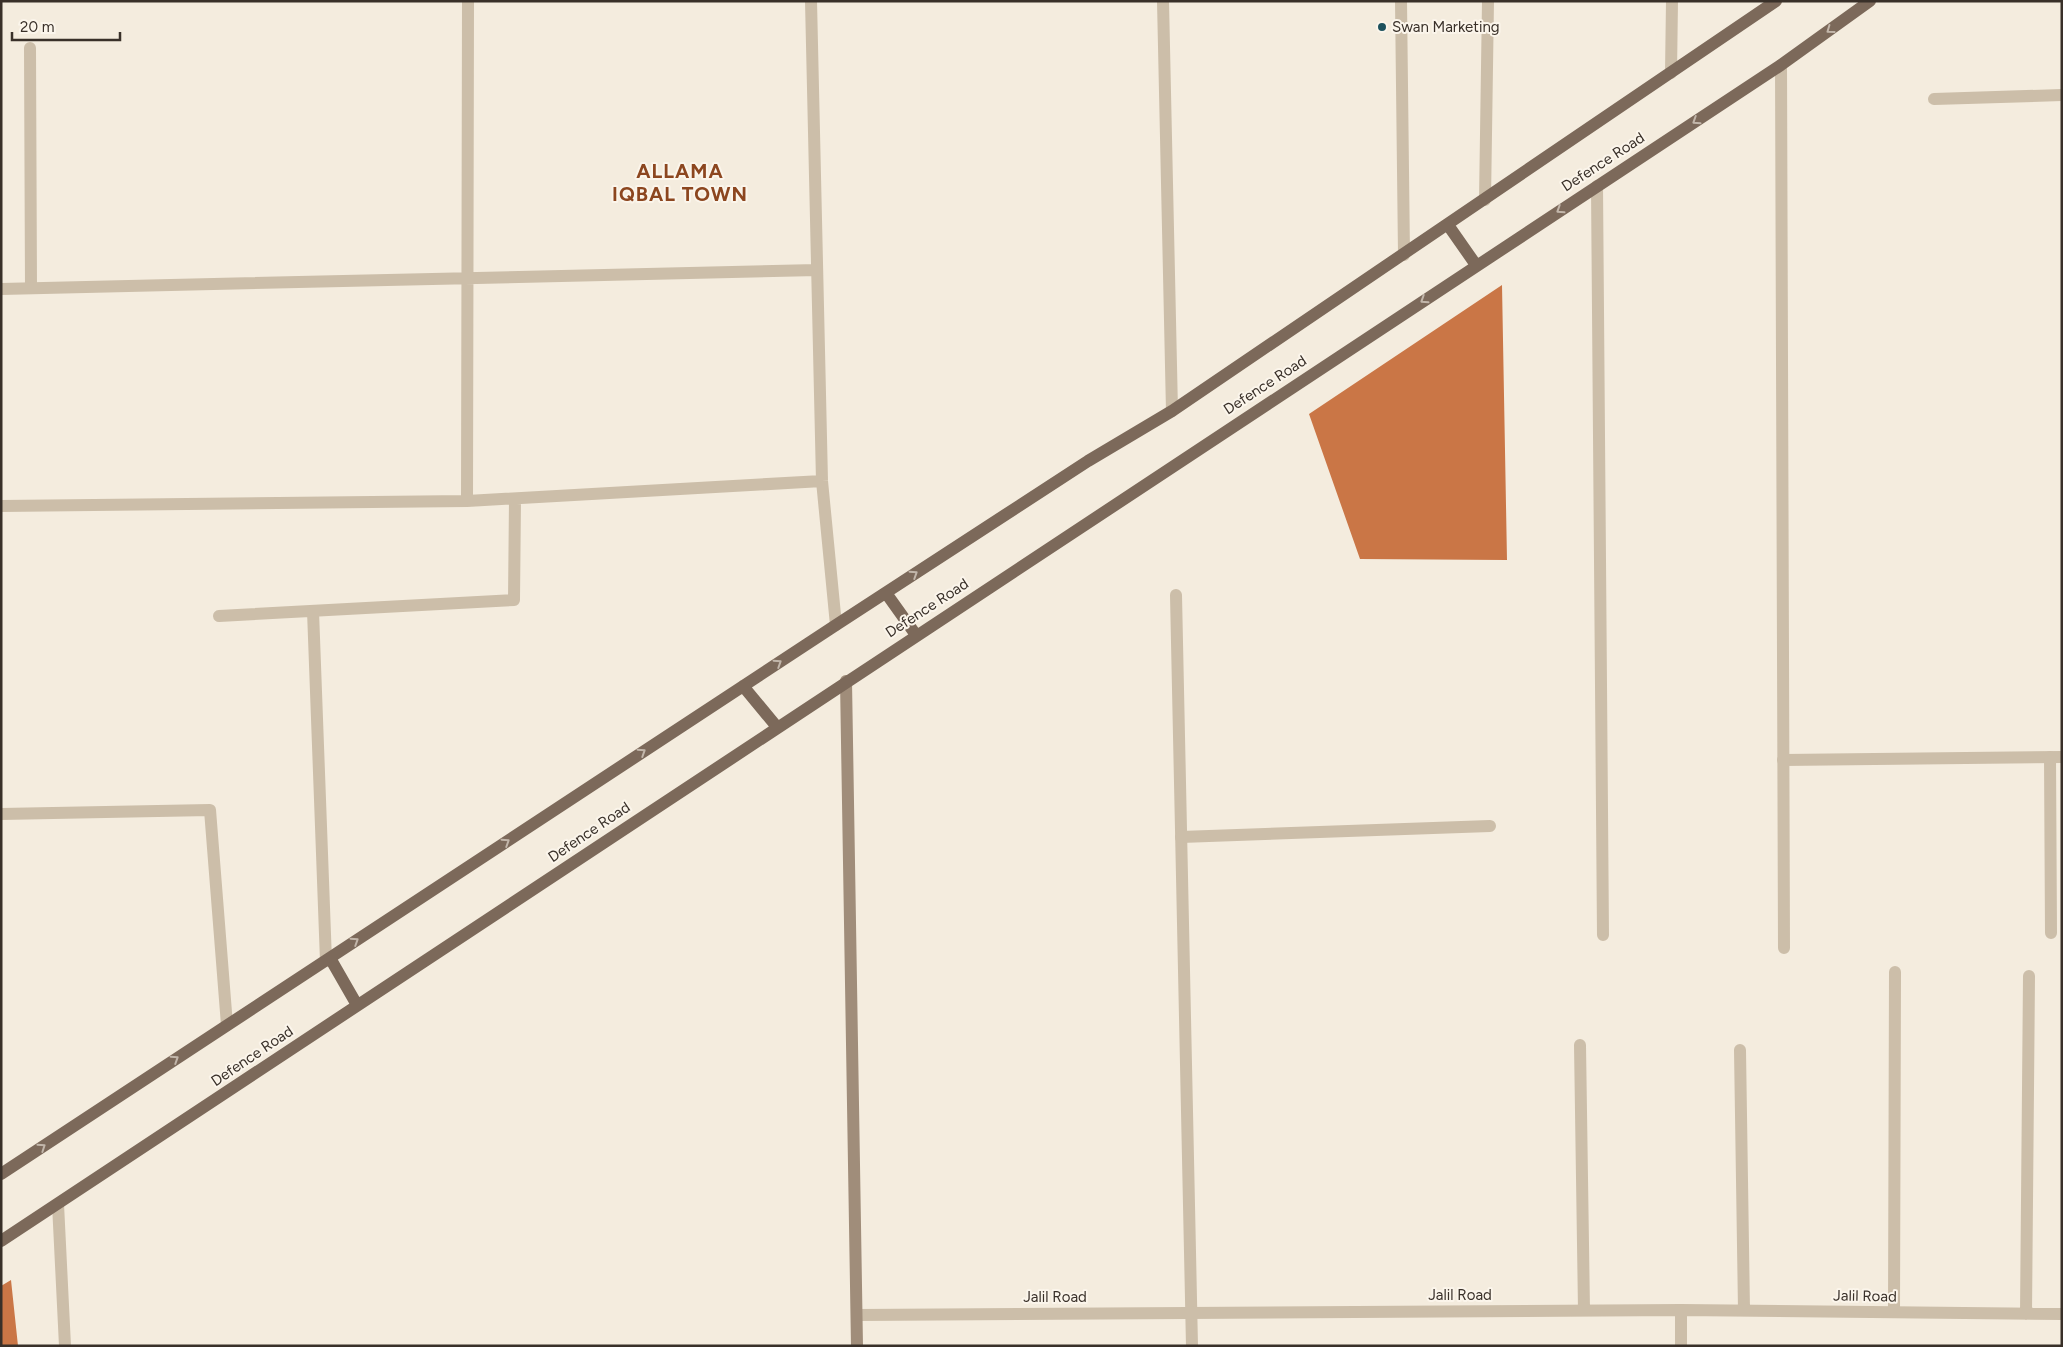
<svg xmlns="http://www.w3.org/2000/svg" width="2063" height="1347" viewBox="0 0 2063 1347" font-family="Figtree,sans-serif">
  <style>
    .building { fill: #ca7646 }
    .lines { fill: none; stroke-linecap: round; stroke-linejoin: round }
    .lane { stroke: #ccbea9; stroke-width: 12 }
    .street { stroke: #ccbea9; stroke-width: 12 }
    .secondary { stroke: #a08d7a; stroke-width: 12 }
    .primary { stroke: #7c695a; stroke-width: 12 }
    .oneway { stroke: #c2b6aa }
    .poi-dot { fill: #1d515d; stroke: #fbf5eb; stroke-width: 2 }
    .labels { text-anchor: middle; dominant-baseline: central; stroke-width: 4; stroke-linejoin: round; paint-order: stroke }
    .poi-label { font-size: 15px; fill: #393029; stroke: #fbf5eb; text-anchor: start }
    .street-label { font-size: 15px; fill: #393029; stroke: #fbf5eb }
    .district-label { font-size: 20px; font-weight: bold; letter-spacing: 1px; fill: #8c461f; stroke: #fbf5eb }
  </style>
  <rect width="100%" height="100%" fill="#f4ecde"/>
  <path class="building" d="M 1502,285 L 1507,560 L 1360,559 L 1309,414 Z
    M 11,1280 L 18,1346 L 1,1346 L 1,1286 Z"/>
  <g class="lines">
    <path class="lane" d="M 30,48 L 31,288
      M 1934,99 L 2062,95
      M 1597,186 L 1603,935
      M 1176,595 L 1192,1346
      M 1783,760 L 2062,757"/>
    <path class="street" d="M 811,1 L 822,481 L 836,625
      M 1163,1 L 1172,411
      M 1401,1 L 1404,255
      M 1781,65 L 1784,948
      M 1671,73 L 1672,1
      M 1485,200 L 1488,1
      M 1,289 L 817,270
      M 467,501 L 468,1
      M 1,506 L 467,501 L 822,481
      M 313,611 L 326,961
      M 219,616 L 514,600 L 515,499
      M 2050,757 L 2051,933
      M 1,814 L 210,810 L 227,1025
      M 1181,837 L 1490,826
      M 1580,1045 L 1584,1310
      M 1740,1050 L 1744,1310
      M 58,1204 L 65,1346
      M 1681,1310 L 1681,1346
      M 1894,1312 L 1895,972
      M 2026,1314 L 2029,976
      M 857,1315 L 1681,1310 L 2062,1314"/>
    <path class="secondary" d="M 846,681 L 857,1346"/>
    <path class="primary" d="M 1448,225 L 1476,265
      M 886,593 L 916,635
      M 743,686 L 777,727
      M 330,958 L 357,1005
      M 1,1174 L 836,625 L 1088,461 L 1172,411 L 1776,1
      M 1,1241 L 1781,65 L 1870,1"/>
  </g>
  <defs><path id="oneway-chevron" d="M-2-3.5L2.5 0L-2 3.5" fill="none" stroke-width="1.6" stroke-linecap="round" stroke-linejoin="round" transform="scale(1.25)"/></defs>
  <g class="oneway">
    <use href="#oneway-chevron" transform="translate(1830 30) rotate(144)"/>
    <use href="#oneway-chevron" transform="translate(1696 121) rotate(147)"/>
    <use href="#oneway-chevron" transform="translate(1560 210) rotate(147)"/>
    <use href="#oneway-chevron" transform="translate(1424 300) rotate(147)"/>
    <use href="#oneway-chevron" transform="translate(914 574) rotate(-33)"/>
    <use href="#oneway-chevron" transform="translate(778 663) rotate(-33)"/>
    <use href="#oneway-chevron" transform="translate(642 752) rotate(-33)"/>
    <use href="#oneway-chevron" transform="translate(506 842) rotate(-33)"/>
    <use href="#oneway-chevron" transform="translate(355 941) rotate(-33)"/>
    <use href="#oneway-chevron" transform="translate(175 1059) rotate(-33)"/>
    <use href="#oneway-chevron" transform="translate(42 1147) rotate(-34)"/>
  </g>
  <circle class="poi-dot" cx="1382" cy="27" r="5"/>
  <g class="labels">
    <g class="poi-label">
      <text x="1392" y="27">Swan Marketing</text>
    </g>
    <g class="street-label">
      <text transform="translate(1603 162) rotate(-33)">Defence Road</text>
      <text transform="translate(1265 385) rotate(-33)">Defence Road</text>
      <text transform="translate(927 608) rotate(-33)">Defence Road</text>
      <text transform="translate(589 832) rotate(-34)">Defence Road</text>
      <text transform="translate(252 1056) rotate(-34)">Defence Road</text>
      <text x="1460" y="1295">Jalil Road</text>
      <text transform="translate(1865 1296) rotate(1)">Jalil Road</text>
      <text x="1055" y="1297">Jalil Road</text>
    </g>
    <g class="district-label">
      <text x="680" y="171">ALLAMA<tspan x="680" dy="23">IQBAL TOWN</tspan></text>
    </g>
  </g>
  <rect width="2063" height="1347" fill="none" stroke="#393029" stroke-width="5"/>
  <path d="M12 32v8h108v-8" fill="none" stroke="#393029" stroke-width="2.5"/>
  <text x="20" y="32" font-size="15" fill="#393029" stroke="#fbf5eb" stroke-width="4" paint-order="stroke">20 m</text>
</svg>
